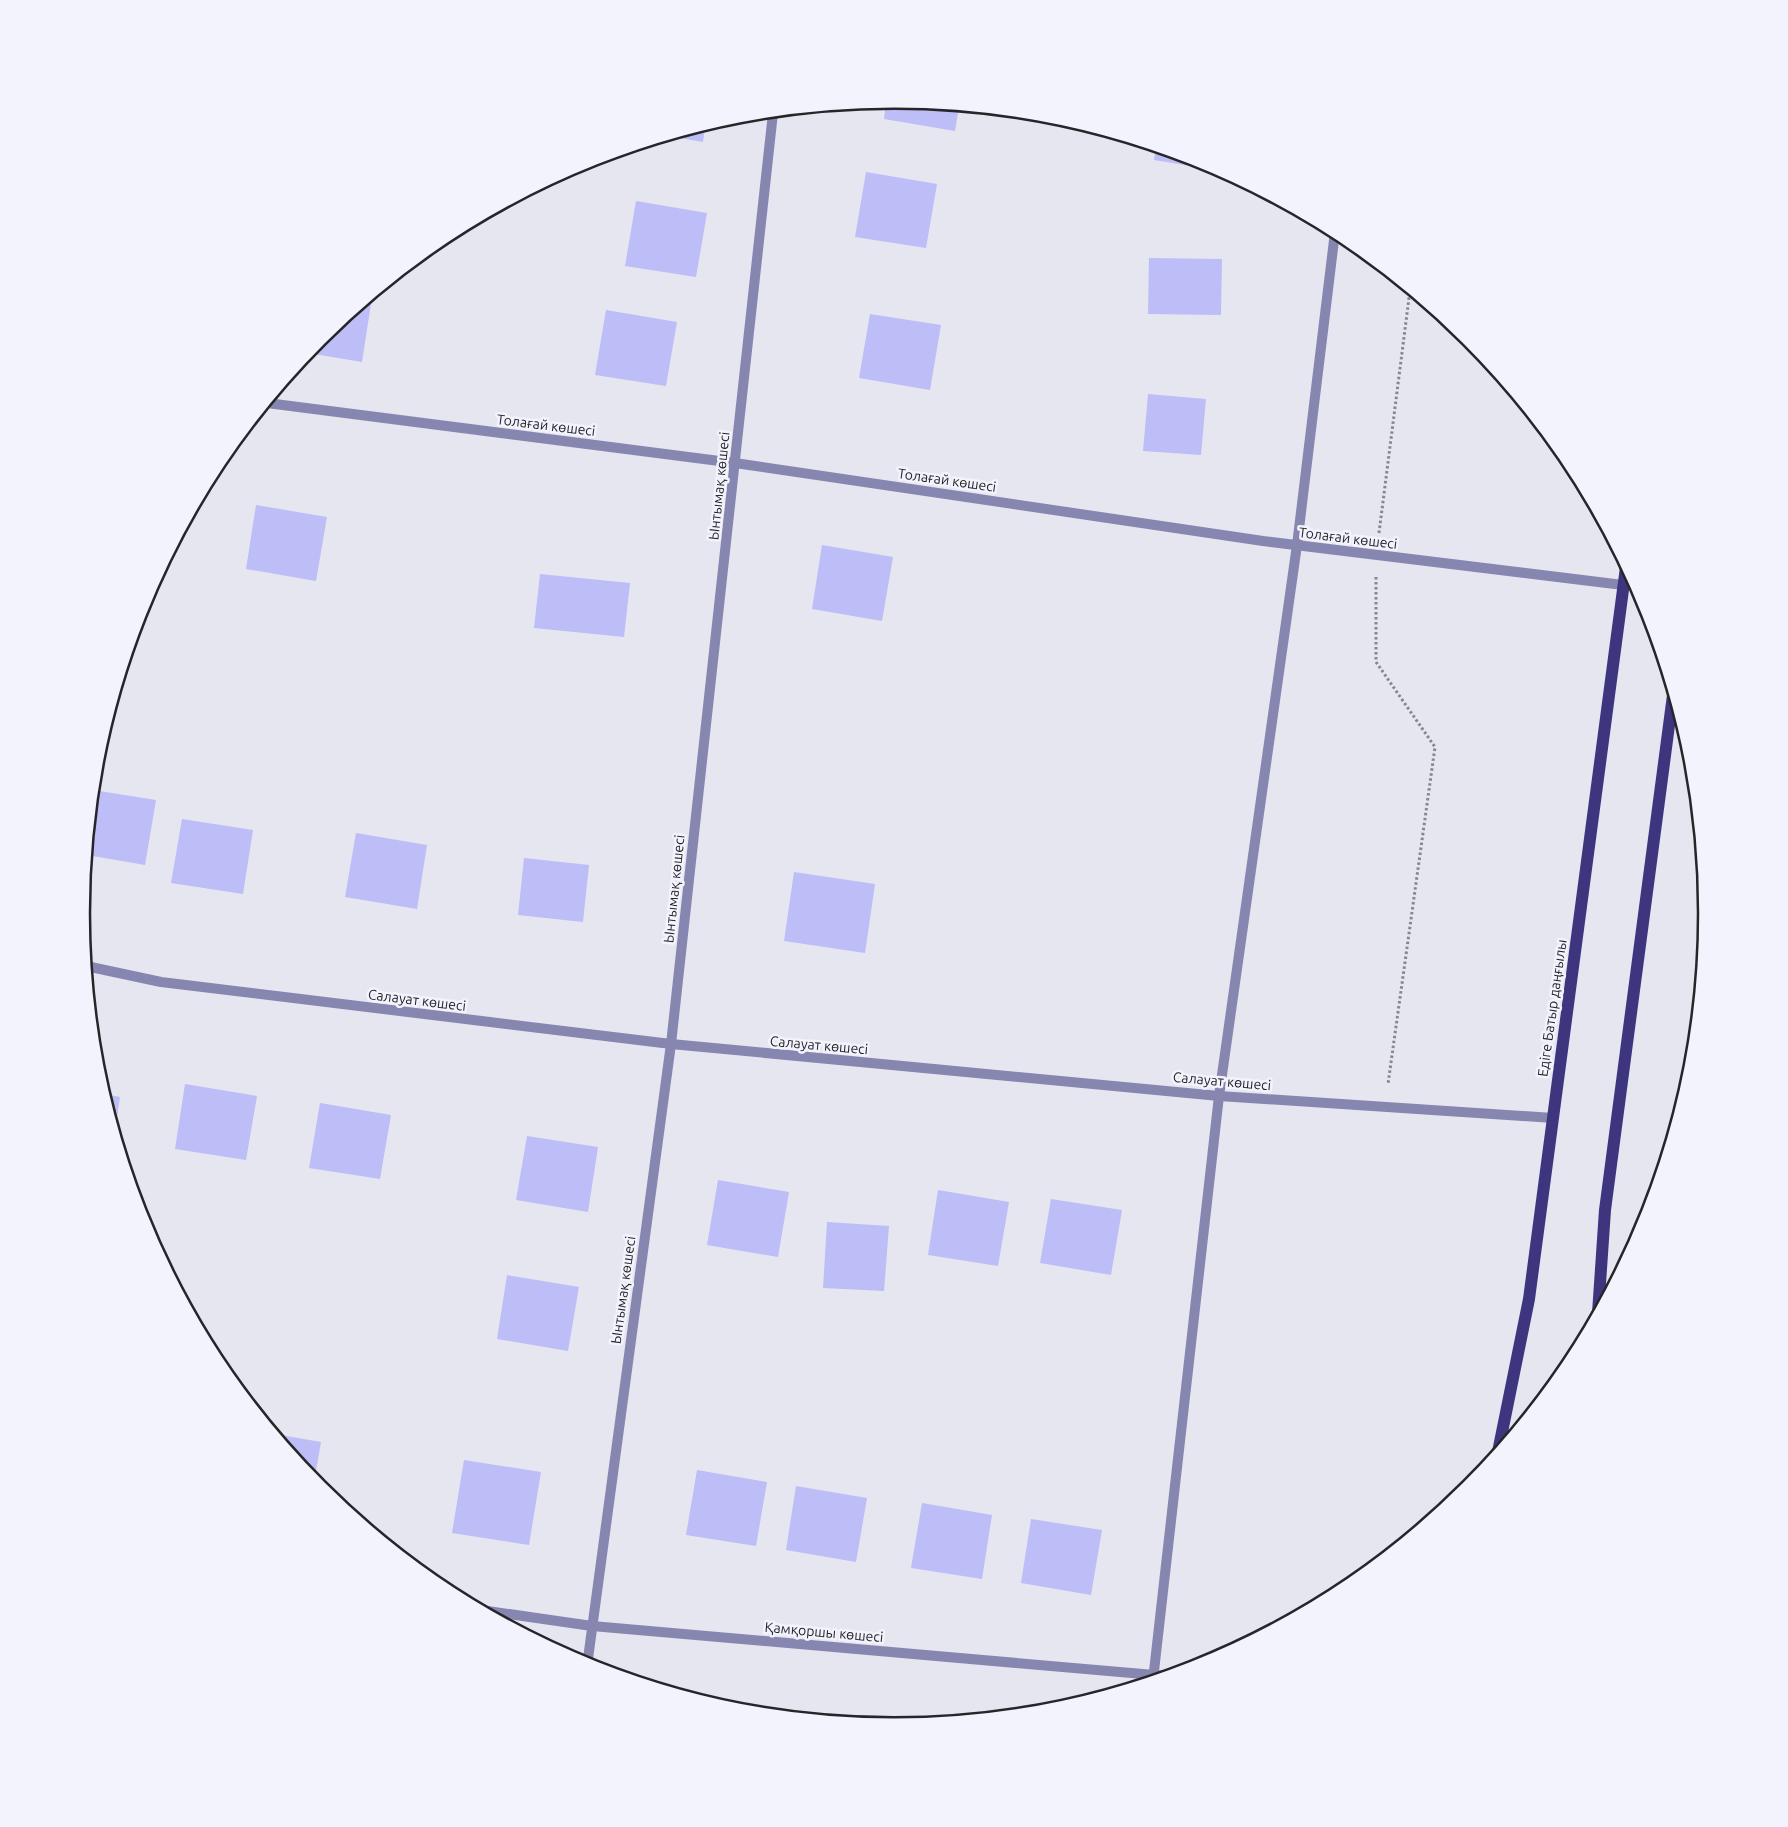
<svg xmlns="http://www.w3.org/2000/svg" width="1788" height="1827" viewBox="0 0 1788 1827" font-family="Ubuntu,sans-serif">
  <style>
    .building { fill: #bdbdf7 }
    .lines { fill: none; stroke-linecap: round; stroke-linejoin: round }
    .path { stroke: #86868d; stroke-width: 3; stroke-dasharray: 2.5 2.5; stroke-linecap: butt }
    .service { stroke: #8786b1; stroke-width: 10 }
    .minor { stroke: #8786b1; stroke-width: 10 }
    .primary { stroke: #3e357f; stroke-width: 12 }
    .labels { text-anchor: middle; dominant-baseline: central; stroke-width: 5; stroke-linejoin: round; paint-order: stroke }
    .street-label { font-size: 14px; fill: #26262a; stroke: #f3f3fd }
    .rim { fill: none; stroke: #26262a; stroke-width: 2.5 }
  </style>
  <rect width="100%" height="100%" fill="#e6e6f0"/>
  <path class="building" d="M 894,101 L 959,107 L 955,131 L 884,119 L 886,102 Z
    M 705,126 L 703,142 L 669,136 Z
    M 1156,148 L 1205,163 L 1221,171 L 1154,160 Z
    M 866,172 L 937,184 L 926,248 L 855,237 Z
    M 636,201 L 707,213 L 696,277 L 625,266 Z
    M 1149,258 L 1222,259 L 1221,315 L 1148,314 Z
    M 370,297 L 372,297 L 362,362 L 308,353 L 320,339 Z
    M 606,310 L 677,322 L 666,386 L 595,375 Z
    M 870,314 L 941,325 L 930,390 L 859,378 Z
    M 1148,394 L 1206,399 L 1201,455 L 1143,451 Z
    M 256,505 L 327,517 L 316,581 L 246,569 Z
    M 822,545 L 893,557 L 882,621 L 812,609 Z
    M 540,574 L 630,583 L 624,637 L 534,628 Z
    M 93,790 L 156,800 L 145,865 L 87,855 Z
    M 182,819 L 253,830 L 243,894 L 171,883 Z
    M 356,833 L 427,845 L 417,909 L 345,897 Z
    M 524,858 L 589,865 L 583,922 L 518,915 Z
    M 794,872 L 875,884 L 865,953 L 784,941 Z
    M 185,1084 L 257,1096 L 246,1160 L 175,1149 Z
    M 104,1094 L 120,1097 L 115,1131 Z
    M 320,1103 L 391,1115 L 380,1179 L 309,1168 Z
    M 527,1136 L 598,1147 L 588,1212 L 516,1200 Z
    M 718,1180 L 789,1192 L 778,1257 L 707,1245 Z
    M 938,1190 L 1009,1202 L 998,1266 L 928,1255 Z
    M 1051,1199 L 1122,1210 L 1111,1275 L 1040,1263 Z
    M 827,1222 L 889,1226 L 884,1291 L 823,1288 Z
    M 507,1275 L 579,1287 L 568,1351 L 497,1339 Z
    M 275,1434 L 321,1442 L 314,1482 L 296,1460 Z
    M 464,1460 L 541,1472 L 529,1545 L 452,1533 Z
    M 697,1470 L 767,1482 L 756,1546 L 686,1535 Z
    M 796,1486 L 867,1498 L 856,1562 L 786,1550 Z
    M 922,1503 L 992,1515 L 982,1579 L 911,1568 Z
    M 1031,1519 L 1102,1530 L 1091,1595 L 1021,1583 Z"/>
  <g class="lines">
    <path class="path" d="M 1379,533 L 1410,290
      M 1376,577 L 1376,662 L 1435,747 L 1388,1084"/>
    <path class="service" d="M 1153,1680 L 1219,1096 L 1297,545 L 1335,232"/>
    <path class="minor" d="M 267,403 L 735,463 L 1263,541 L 1623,585
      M 86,966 L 161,982 L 671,1044 L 1219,1096 L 1553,1118
      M 481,1610 L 592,1626 L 1166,1676
      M 587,1666 L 671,1044 L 773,113"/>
    <path class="primary" d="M 1598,1313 L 1605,1210 L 1673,695
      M 1498,1452 L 1529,1299 L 1626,567"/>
  </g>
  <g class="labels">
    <g class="street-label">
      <text transform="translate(546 425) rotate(7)">Толағай көшесі</text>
      <text transform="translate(947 480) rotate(8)">Толағай көшесі</text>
      <text transform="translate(719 486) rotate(-84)">Ынтымақ көшесі</text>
      <text transform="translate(1348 538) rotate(7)">Толағай көшесі</text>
      <text transform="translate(674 889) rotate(-84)">Ынтымақ көшесі</text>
      <text transform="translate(417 1000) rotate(7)">Салауат көшесі</text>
      <text transform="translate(1552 1008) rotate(-82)">Едіге Батыр даңғылы</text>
      <text transform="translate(819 1045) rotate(5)">Салауат көшесі</text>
      <text transform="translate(1222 1081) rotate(5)">Салауат көшесі</text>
      <text transform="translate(623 1290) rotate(-82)">Ынтымақ көшесі</text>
      <text transform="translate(824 1632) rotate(5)">Қамқоршы көшесі</text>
    </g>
  </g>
  <path d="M0 0H1788V1827H0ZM90 913a804 804 0 1 1 1608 0a804 804 0 1 1-1608 0Z" fill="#f3f3fd" fill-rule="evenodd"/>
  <path class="rim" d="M90 913a804 804 0 1 1 1608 0a804 804 0 1 1-1608 0Z"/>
</svg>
